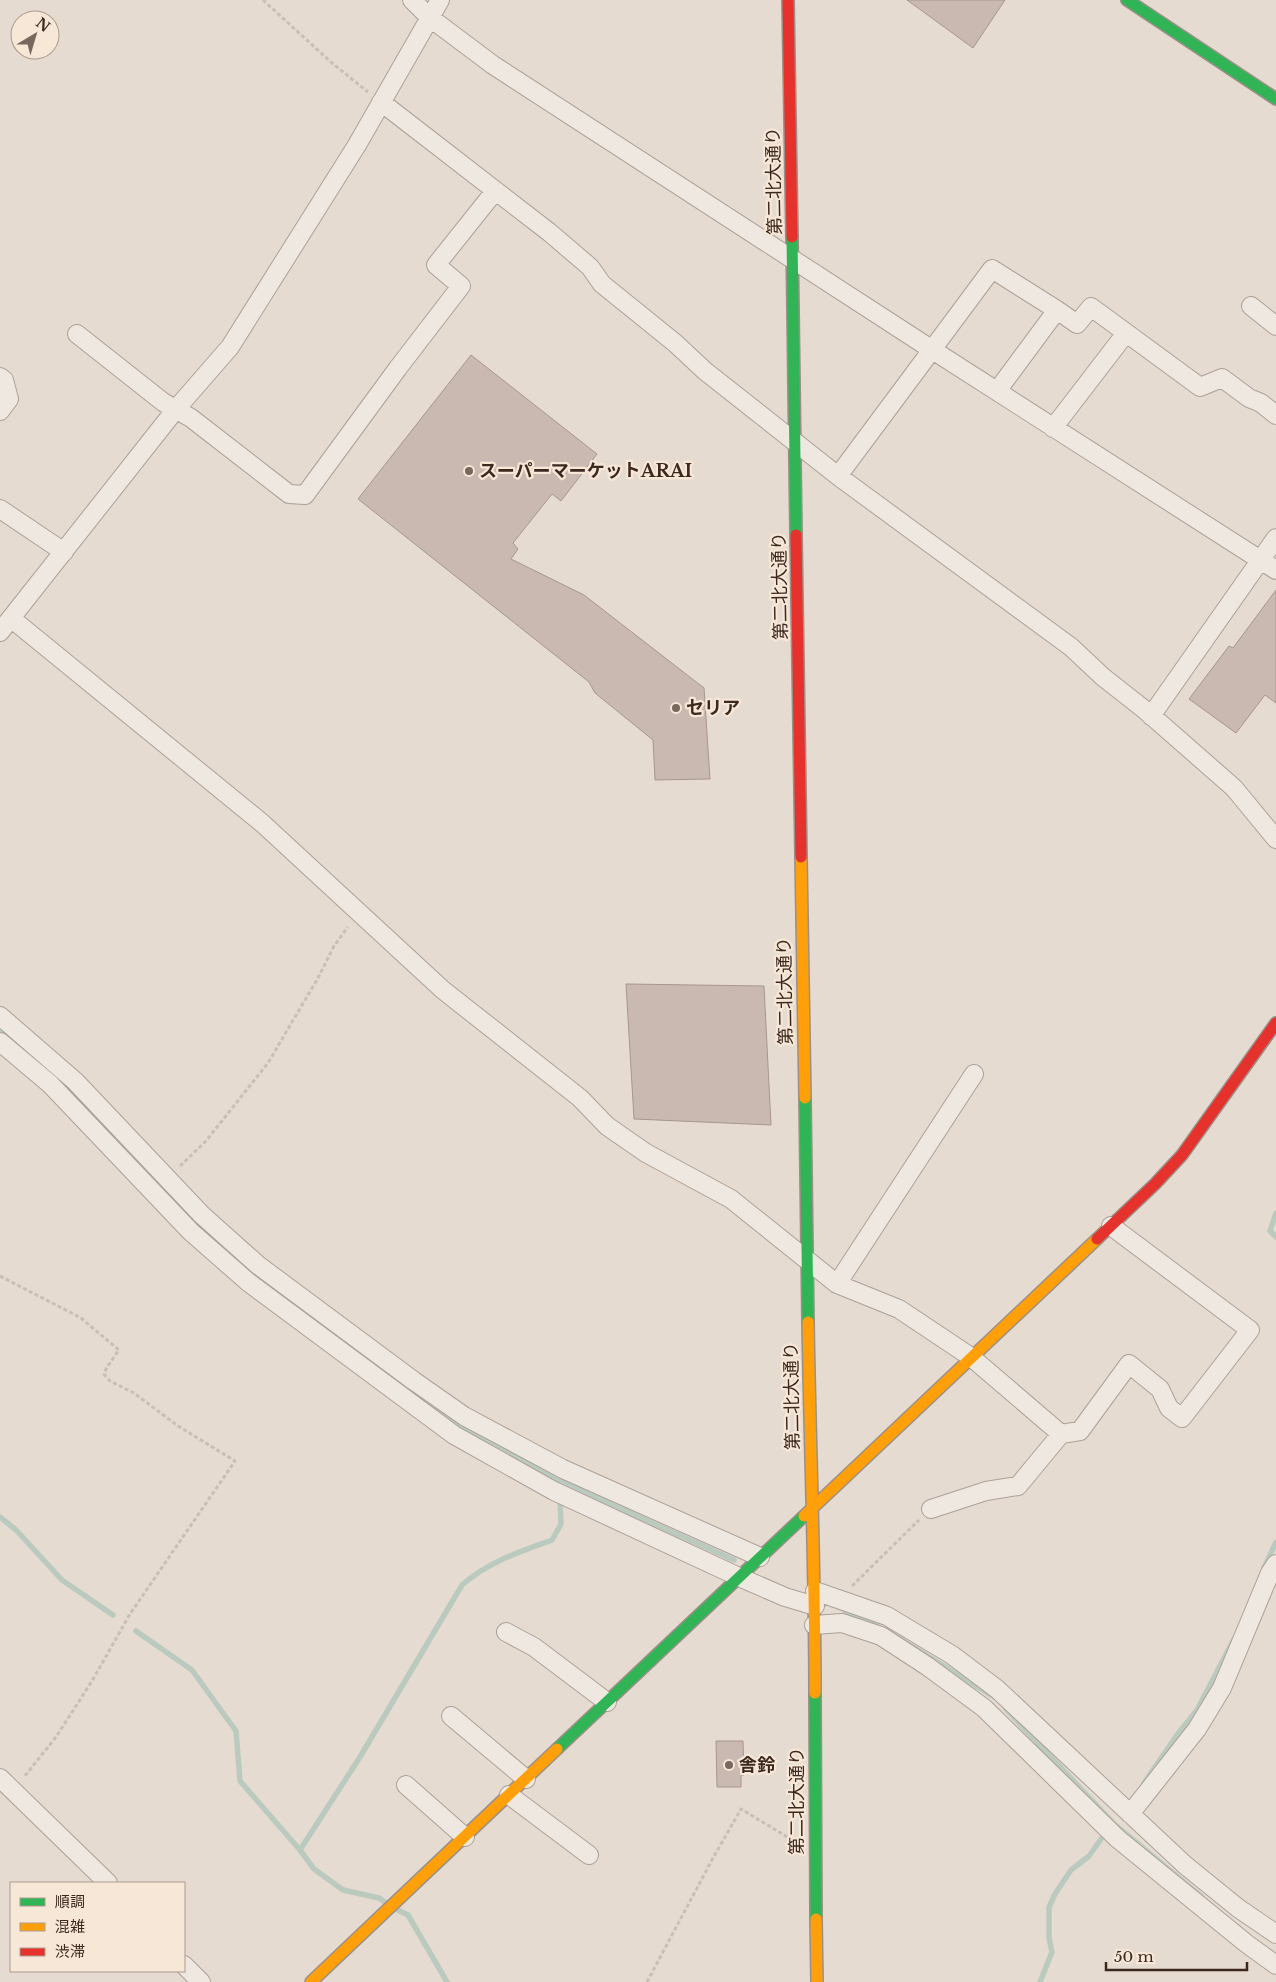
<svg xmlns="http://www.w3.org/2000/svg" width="1276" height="1982" viewBox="0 0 1276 1982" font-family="'Libre Baskerville','Noto Sans JP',serif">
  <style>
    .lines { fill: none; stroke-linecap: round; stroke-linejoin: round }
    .stream { stroke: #bbcabe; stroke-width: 5.5 }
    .building { fill: #cab9b1; stroke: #a7968f }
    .street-casing { stroke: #aca198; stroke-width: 20 }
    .fast-casing { stroke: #9b9088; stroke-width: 14 }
    .slow-casing { stroke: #9b9088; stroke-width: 14 }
    .jam-casing { stroke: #9b9088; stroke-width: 14 }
    .path { stroke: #c7bfb8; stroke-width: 3; stroke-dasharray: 4 2.5; stroke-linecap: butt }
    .street { stroke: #eee8e1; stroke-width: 18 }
    .fast { stroke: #30b455; stroke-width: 11 }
    .slow { stroke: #ff9f0a; stroke-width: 11 }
    .jam { stroke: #e5322d; stroke-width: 11 }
    .poi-dot { fill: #78675d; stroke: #f7e7d7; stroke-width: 2 }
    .labels { text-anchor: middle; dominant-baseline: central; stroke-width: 4.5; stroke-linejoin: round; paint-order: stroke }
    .street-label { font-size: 18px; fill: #3c281f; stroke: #f7e7d7 }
    .poi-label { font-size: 18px; font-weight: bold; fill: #3c281f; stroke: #f7e7d7; text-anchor: start }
  </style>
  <rect width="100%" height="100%" fill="#e6dbd0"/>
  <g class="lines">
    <path class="stream" d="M 0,1028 L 67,1087 L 103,1123
      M 1276,1213 L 1270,1231 L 1276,1237
      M 259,1276 L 383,1371
      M 410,1392 L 458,1424 L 560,1481 L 734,1560
      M 0,1517 L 16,1530 L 62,1580 L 113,1615
      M 1264,1568 L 1276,1542
      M 845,1611 L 877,1626
      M 136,1631 L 192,1670 L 236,1731 L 240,1781 L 300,1850 L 314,1869 L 343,1890 L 379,1898 L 386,1903
      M 889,1632 L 994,1697
      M 1006,1709 L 1113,1823 L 1201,1896
      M 1144,1783 L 1177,1735 L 1197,1710 L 1234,1639
      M 300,1850 L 360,1757 L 462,1585 C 488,1562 521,1551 552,1540 L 561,1524 L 560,1497
      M 396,1909 L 408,1915 L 447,1982
      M 1040,1982 L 1052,1952 L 1049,1938 L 1049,1907 L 1055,1894 L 1071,1870 L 1089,1856 L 1106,1832"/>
  </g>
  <path class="building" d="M 907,0 L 1005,0 L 973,48 Z
    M 471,355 L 597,454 L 561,501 L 552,494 L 513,543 L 518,549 L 511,559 L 584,595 L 704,688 L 710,779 L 655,780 L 653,740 L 595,693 L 589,682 L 358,499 Z
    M 1276,590 L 1276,703 L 1265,695 L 1236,733 L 1189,699 L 1229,646 L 1233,648 Z
    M 626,984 L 764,986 L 771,1125 L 634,1119 Z
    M 716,1741 L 743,1741 L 744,1775 L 741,1776 L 741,1787 L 717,1787 Z"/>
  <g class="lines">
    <defs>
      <path id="street" d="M 412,0 L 429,17 L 493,65 L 931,349 L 1276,570
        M 381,102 L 549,232 L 590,267 L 602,284 L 675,343 L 705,371 L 838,476 L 1071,647 L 1103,677 L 1145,710 L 1234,788 L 1276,839
        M 1251,306 L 1276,326
        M 77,334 L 163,402 L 191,418 L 289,494 L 305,495 L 398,368 L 461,286 L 436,265 L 495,191
        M 0,377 L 4,380 L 9,399 L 0,411
        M 997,391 L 1057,310
        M 1053,428 L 1126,333
        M 838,476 L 992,269 L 1057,310 L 1077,324 L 1091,307 L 1200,387 L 1222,378 L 1249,398 L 1261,403 L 1276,415
        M 0,509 L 64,552
        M 12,619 L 262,823 L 443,990 L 580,1098 L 607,1126 L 646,1153 L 731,1199 L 837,1284 L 899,1309 L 971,1357 L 1061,1434
        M 0,632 L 176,409 L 230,347 L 357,145 L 440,0
        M 1151,716 L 1276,538
        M 0,1016 L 75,1081 L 202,1215 L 258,1265 L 414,1381 L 464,1416 L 563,1469 L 760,1557
        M 0,1042 L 50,1084 L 191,1232 L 248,1282 L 454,1435 L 554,1491 L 739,1577 L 785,1597 L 815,1606
        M 837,1284 L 974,1074
        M 931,1509 L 986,1491 L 1018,1486 L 1061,1434 L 1080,1431 L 1129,1364 L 1160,1389 L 1169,1408 L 1182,1418 L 1250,1330 L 1111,1226
        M 815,1591 L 887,1616 L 952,1655 L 997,1689 L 1185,1865 L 1238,1908 L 1276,1934
        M 814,1625 L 842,1623 L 881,1636 L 927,1666 L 984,1708 L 1118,1839 L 1247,1944 L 1276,1965
        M 506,1632 L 534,1647 L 607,1702
        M 451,1716 L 526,1779
        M 0,1778 L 108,1883
        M 406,1785 L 465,1837
        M 509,1795 L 589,1855
        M 1130,1814 L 1197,1729 L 1222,1688 L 1270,1573 L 1276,1564
        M 184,1965 L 201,1982"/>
      <path id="fast" d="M 1127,0 L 1276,99
        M 792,237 L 796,535
        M 805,1098 L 808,1322
        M 815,1693 L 816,1919
        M 557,1749 L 804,1516"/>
      <path id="slow" d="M 801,857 L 805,1098
        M 808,1322 C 810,1445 815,1569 815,1693
        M 804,1516 L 1097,1239
        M 816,1919 L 817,1982
        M 311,1982 L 557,1749"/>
      <path id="jam" d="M 788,0 L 792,237
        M 796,535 L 801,857
        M 1097,1239 L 1155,1184 L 1182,1155 L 1276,1023"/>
    </defs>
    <use href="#street" class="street-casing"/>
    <use href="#fast" class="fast-casing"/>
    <use href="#slow" class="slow-casing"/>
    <use href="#jam" class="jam-casing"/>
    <path class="path" d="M 263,0 L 332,63 L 368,92
      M 180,1166 L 206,1141 L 268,1063 L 318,978 L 334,946 L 348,927
      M 0,1276 L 81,1318 L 119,1350 L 107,1367 L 104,1374 L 110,1381 L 134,1393 L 178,1426 L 235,1461 L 130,1614 L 92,1681 L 56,1737 L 24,1777
      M 852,1586 L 919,1520
      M 647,1982 L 713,1858 L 741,1809 L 789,1838 L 794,1839"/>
    <use href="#street" class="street"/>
    <use href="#fast" class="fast"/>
    <use href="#slow" class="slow"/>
    <use href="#jam" class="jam"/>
  </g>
  <g class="poi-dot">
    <circle cx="469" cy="471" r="5"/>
    <circle cx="676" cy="708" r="5"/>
    <circle cx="729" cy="1765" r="5"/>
  </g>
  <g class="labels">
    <g class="street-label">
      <text transform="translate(774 181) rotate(-91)">第二北大通り</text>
      <text transform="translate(780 586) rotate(-91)">第二北大通り</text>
      <text transform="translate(785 991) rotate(-91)">第二北大通り</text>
      <text transform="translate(792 1396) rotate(-91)">第二北大通り</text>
      <text transform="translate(797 1801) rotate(-90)">第二北大通り</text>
    </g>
    <g class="poi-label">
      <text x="479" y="471">スーパーマーケットARAI</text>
      <text x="686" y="708">セリア</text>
      <text x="739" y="1765">舎鈴</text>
    </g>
  </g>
  <rect x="10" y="1882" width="175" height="90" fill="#f7e7d7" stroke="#ac9b8d"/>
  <rect x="20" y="1898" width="25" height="8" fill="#30b455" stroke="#ac9b8d"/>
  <text x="55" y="1907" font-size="15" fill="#3c281f">順調</text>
  <rect x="20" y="1923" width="25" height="8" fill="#ff9f0a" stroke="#ac9b8d"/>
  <text x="55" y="1932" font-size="15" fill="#3c281f">混雑</text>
  <rect x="20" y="1948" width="25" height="8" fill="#e5322d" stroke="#ac9b8d"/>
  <text x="55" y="1957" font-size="15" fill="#3c281f">渋滞</text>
  <g transform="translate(35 35) rotate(38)"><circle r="24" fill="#f7e7d7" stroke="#ac9b8d"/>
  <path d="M0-4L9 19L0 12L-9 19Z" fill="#78675d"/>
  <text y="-8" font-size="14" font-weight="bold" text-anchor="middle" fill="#3c281f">N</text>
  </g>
  <path d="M1106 1962v8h141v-8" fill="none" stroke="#3c281f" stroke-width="2.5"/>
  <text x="1114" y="1962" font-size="15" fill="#3c281f" stroke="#f7e7d7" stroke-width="4" paint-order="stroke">50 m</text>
</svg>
